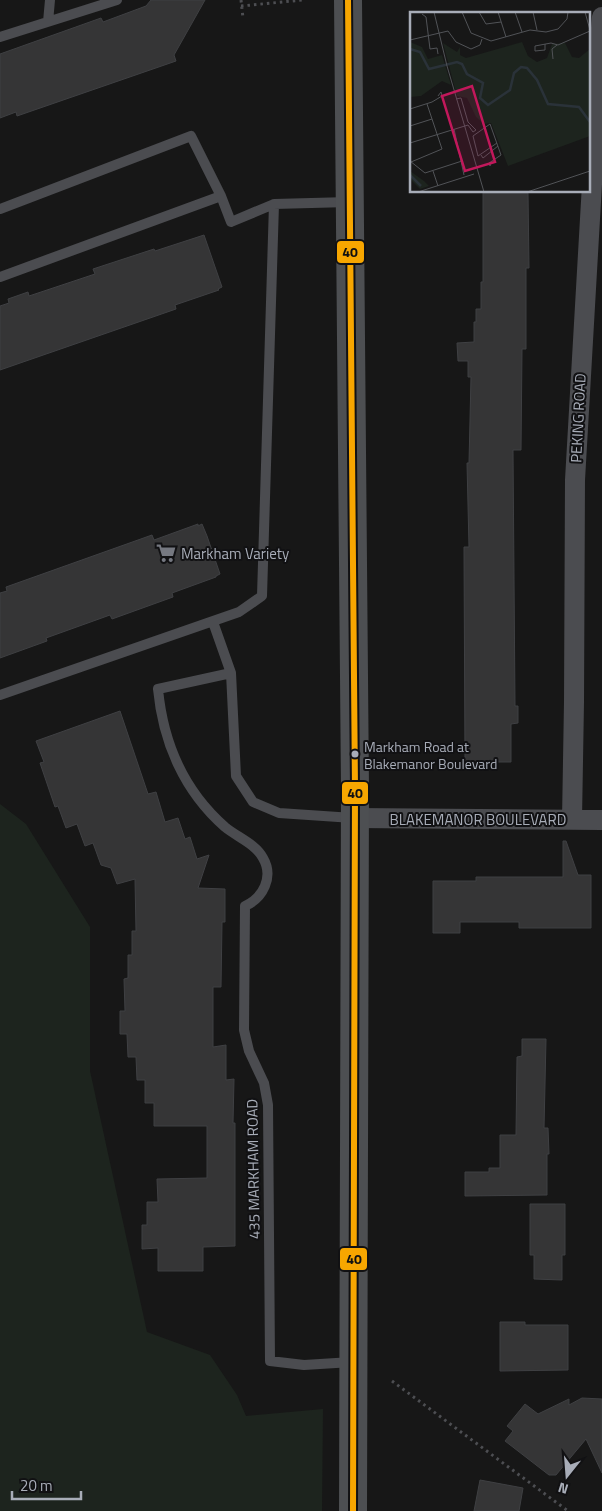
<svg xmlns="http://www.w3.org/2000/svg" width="602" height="1511" viewBox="0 0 602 1511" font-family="'Titillium Web',sans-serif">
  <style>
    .green { fill: #1d241e }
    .building { fill: #353536; stroke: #3f4043 }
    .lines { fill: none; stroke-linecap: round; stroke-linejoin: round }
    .path { stroke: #4d4e52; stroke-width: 3; stroke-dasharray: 2.5 4; stroke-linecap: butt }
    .lane { stroke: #4b4c50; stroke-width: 10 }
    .street { stroke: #4b4c50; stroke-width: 20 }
    .primary { stroke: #4d4f52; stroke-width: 28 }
    .bus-1-casing { stroke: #111113; stroke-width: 10 }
    .bus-1 { stroke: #f7a600; stroke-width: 6 }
    .bus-dot { fill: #a8adb8; stroke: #111113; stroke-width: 2 }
    .labels { text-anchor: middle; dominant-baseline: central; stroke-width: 4; stroke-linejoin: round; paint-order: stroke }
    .bus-label { font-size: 14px; fill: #a8adb8; stroke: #111113; text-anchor: start }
    .street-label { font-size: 15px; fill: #a8adb8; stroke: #111113 }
    .poi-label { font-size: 15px; fill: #a8adb8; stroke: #111113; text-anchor: start }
    .inset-river { fill: none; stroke: #2a3239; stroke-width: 2.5 }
    .inset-road { fill: none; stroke: #515357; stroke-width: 1 }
    .view { fill: #c2185b; fill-opacity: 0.15; stroke: #c2185b; stroke-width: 2.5 }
    .inset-edge { fill: none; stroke: #a8adb8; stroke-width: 2.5 }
    .line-badge { stroke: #111113; stroke-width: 2 }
    .pale-badge-label { font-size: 14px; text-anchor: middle; font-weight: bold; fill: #111 }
  </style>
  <rect width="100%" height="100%" fill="#171717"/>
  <path class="green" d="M 0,804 L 26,824 L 90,927 L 90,1071 L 147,1332 L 210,1355 L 237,1395 L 246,1416 L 323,1409 L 322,1511 L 0,1511 Z"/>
  <path class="building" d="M 151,0 L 205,0 L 174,55 L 176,61 L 17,116 L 16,112 L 0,118 L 0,54 L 101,18 L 103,22 L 146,6 Z
    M 483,193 L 528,193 L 529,268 L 526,268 L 526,349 L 522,349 L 521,450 L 513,450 L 515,706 L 518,706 L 518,723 L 511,724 L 511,762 L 465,762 L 464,547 L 469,547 L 467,463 L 469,463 L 471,377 L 468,377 L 468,361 L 458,361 L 457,343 L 474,342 L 474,322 L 476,322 L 476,309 L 481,309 L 481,282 L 483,282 Z
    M 204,235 L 222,287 L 218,289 L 219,290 L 175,305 L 176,309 L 0,370 L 0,306 L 9,303 L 8,299 L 28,292 L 29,296 L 95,274 L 93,269 L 154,249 L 155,251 Z
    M 198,524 L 198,526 L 202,524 L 207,536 L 220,574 L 216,576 L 216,577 L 172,593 L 173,597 L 112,619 L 110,615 L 46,638 L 47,641 L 0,658 L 0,593 L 7,591 L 6,587 L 152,535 L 154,540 Z
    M 120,711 L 148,794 L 156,792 L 165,822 L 178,818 L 185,839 L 190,837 L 197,859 L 209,855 L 198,888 L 225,889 L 225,922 L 222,922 L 221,987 L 213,987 L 213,1047 L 226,1045 L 226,1080 L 234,1079 L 233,1123 L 235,1123 L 235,1246 L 203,1247 L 203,1271 L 158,1271 L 158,1248 L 142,1249 L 142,1225 L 147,1225 L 147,1202 L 158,1202 L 157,1179 L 207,1178 L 207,1126 L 154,1126 L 154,1103 L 145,1103 L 145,1080 L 137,1080 L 136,1057 L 128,1057 L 127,1034 L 120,1034 L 120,1011 L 125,1011 L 124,979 L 128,978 L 128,955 L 132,955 L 132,931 L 136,931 L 135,879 L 117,884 L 111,868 L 101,865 L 93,843 L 85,846 L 77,824 L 66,828 L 58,806 L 55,807 L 40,763 L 44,762 L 36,741 Z
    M 563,841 L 566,841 L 578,875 L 591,875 L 591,928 L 519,928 L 519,922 L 460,922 L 460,933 L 433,933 L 433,881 L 476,881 L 476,877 L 563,877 Z
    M 522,1039 L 546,1039 L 544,1128 L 548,1128 L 549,1154 L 547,1154 L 547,1195 L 465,1196 L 465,1172 L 489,1172 L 489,1168 L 500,1168 L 500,1135 L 516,1135 L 517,1057 L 522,1056 Z
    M 530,1204 L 565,1204 L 565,1255 L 562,1255 L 562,1280 L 534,1279 L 534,1255 L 530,1255 Z
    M 500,1322 L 525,1322 L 525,1325 L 568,1325 L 568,1370 L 500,1371 Z
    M 582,1398 L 602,1399 L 602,1473 L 586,1439 L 556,1475 L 549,1475 L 505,1441 L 513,1431 L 507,1426 L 525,1404 L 538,1414 L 569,1399 L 569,1405 Z
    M 480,1480 L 523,1488 L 519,1511 L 474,1511 Z"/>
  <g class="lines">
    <path class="path" d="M 241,0 L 243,18
      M 241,6 L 303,0
      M 392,1381 L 568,1511"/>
    <path class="lane" d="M 48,22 L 50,0
      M 0,37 L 117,0
      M 0,209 L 191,136 L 221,196
      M 0,277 L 221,196 L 231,222 L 274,204 L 349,202
      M 213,622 L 231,673
      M 0,695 L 239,612 L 262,596 L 274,204
      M 352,1362 L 304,1365 L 270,1361 L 268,1105 L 264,1083 L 249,1051 L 244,1030 L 245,906 C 263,898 274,877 263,858 C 256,844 237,837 225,827 C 184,791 163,742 158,689 L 231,673 L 236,776 L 253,802 L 279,813 L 353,818"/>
    <path class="street" d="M 354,818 L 602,820
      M 572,820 L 574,702 L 575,480 L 592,184 L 596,83 L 602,17"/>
    <path class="primary" d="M 348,0 L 355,789 L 353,1511"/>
    <defs>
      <path id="bus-1" d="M 348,0 L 355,789 L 353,1511"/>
    </defs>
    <use href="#bus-1" class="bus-1-casing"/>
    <use href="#bus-1" class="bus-1"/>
  </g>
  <defs>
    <symbol id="supermarket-bare" viewBox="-9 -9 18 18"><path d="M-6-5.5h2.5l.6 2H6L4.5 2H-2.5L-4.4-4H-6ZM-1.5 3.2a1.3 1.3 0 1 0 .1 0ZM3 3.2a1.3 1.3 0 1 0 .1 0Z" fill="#757880" stroke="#111113" stroke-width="2.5" paint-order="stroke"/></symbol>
  </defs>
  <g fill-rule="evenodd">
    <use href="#supermarket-bare" x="152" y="539" width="28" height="28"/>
  </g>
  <circle class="bus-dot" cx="355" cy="754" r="4.5"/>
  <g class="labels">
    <g class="bus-label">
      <text x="364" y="746">Markham Road at<tspan x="364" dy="17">Blakemanor Boulevard</tspan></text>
    </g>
    <g class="street-label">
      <text transform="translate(578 418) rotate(-87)">PEKING ROAD</text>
      <text x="478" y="819">BLAKEMANOR BOULEVARD</text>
      <text transform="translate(253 1169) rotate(-91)">435 MARKHAM ROAD</text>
    </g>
    <g class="poi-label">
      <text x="181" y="553">Markham Variety</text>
    </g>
  </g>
  <g transform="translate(410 12)">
    <rect width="180" height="180" fill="#171717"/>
    <path d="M 0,30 L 12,35 L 18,47 L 32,43 L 41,73 L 32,69 L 11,84 L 0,85 ZM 112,30 L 118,44 L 127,50 L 137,46 L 142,32 L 155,31 L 162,45 L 169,46 L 180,37 L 180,124 L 98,154 L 81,111 L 74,112 L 66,105 L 57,86 L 47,84 L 33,31 L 47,40 L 50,35 L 50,43 L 56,46 ZM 0,159 L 14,169 L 19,174 L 10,177 L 0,167 Z" fill="#1d241e"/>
    <path class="inset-river" d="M 0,37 L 10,40 L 19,57 L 47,50 L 52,52 L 57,62 L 73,71 L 70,86 L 78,93 L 100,78 L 104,61 L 111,55 L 117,56 L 127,68 L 138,92 L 169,95 L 180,110M 0,163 L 11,174"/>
    <path class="inset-road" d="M 24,0 L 37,54 L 74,180M 52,0 L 61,21 L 81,29 L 120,18 L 136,20 L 148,17 L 157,7 L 158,0M 69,0 L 76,12 L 91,10M 88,0 L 96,25M 105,0 L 112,20M 123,0 L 127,18M 175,0 L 180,18M 12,2 L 16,5 L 20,37 L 27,36 L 28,42M 0,28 L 38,19 L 46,30 L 61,37 L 70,33 L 72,27M 135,32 L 135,38 L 125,39 L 125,34 L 141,31 L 148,33 L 180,19M 143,47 L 142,37 L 147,33M 0,97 L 22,90 L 32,84 L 31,80 L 28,84M 0,114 L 22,107M 44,117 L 54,163M 0,131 L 58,113 L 63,120 L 66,118 L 58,110 L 51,86 L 46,87M 71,143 L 73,146 L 88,134M 68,144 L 63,124 L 80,112 L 91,143 L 79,151 L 80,154 L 82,149M 68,144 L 87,131M 0,149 L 15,161 L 52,149M 1,150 L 32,137 L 17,92M 23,159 L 28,174M 8,180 L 64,162M 117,180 L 180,159"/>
    <path class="view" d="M 62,74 L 85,150 L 55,159 L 32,84 Z"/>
    <rect width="180" height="180" class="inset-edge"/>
  </g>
  <g class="line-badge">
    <rect x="336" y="240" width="29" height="24" rx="5" fill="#f7a600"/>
    <rect x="341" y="781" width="28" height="24" rx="5" fill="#f7a600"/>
    <rect x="339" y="1247" width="29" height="24" rx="5" fill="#f7a600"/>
  </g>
  <g class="pale-badge-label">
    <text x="350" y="257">40</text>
    <text x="355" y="798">40</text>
    <text x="354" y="1264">40</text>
  </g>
  <g transform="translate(567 1476) rotate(197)" stroke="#111113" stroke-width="4" paint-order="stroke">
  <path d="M0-4L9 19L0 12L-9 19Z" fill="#a8adb8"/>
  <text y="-8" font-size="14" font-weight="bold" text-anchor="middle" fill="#a8adb8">N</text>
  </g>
  <path d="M12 1491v8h69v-8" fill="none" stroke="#a8adb8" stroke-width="2.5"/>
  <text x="20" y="1491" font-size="15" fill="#a8adb8" stroke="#111113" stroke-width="4" paint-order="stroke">20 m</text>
</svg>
